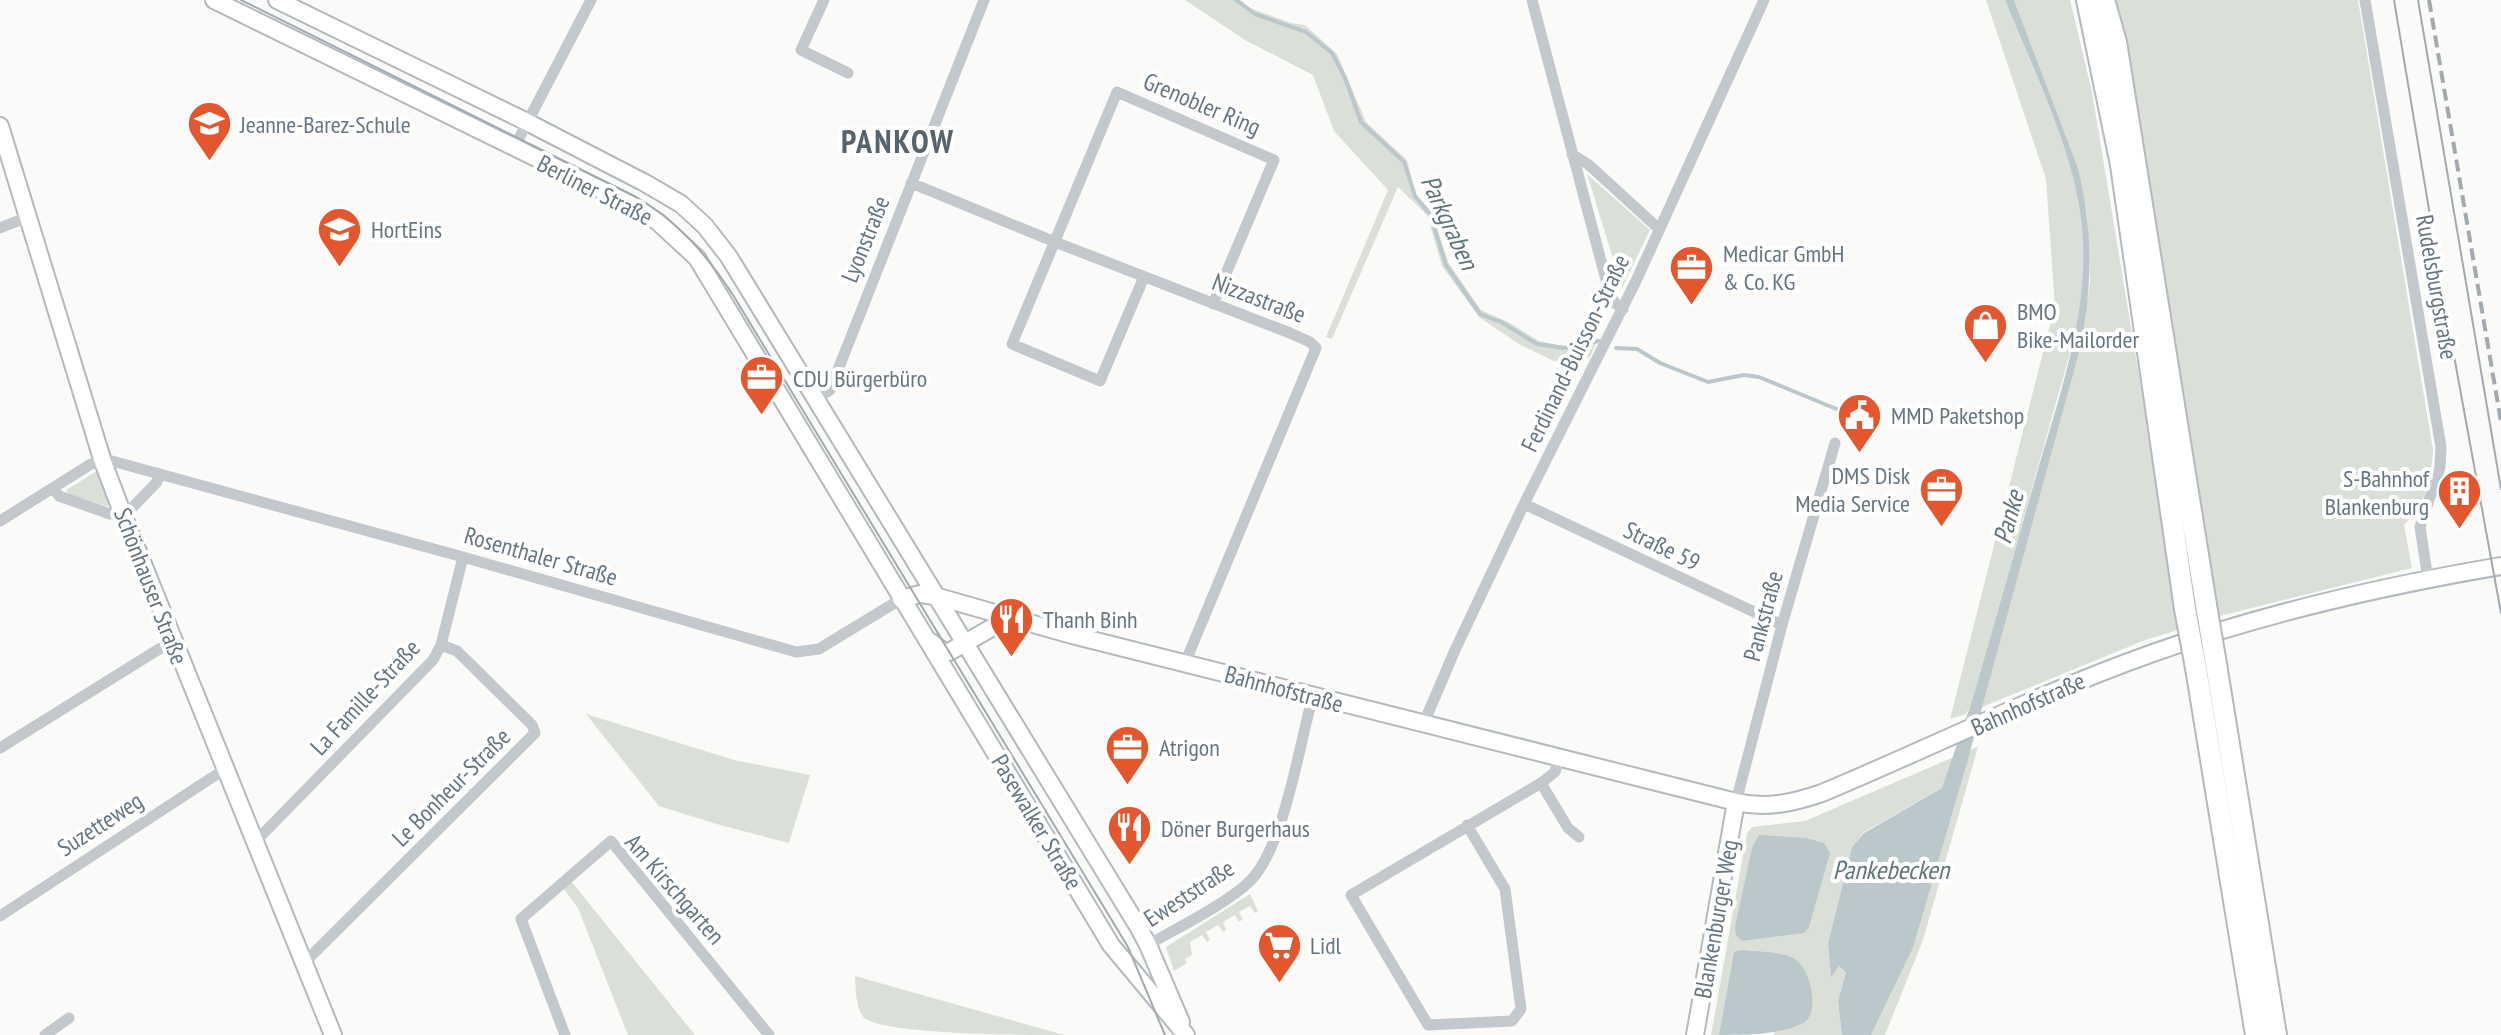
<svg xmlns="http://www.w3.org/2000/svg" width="2501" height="1035" viewBox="0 0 2501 1035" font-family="'PT Sans Narrow',sans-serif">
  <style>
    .green { fill: #dadfd7 }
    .water { fill: #bbc7cb }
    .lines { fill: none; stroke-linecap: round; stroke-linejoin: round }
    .stream { stroke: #bbc7cb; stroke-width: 4 }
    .secondary-casing { stroke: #b3babf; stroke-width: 20 }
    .highway-casing { stroke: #b4b9bd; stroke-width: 24 }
    .street { stroke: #c3c8cc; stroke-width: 11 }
    .secondary { stroke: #fff; stroke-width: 16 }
    .highway { stroke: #fff; stroke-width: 20 }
    .tram { stroke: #a2aab0; stroke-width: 2 }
    .rail { stroke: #a2aab0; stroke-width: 4; stroke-dasharray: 12 6; stroke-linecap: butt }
    .highway-bridge-casing { stroke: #b4b9bd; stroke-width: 24; stroke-linecap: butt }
    .highway-bridge { stroke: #fff; stroke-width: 20 }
    .labels { text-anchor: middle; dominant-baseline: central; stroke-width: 8; stroke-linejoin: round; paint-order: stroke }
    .street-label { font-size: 24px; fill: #657683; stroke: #fff }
    .poi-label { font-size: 24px; fill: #657683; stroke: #fff; text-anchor: start }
    .water-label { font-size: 26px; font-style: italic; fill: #60757c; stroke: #fff }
    .district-label { font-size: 32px; font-weight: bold; letter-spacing: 2px; fill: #57646e; stroke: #fff }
  </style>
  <rect width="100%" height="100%" fill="#fafaf8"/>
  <path class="green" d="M 1185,0 L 1240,0 L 1250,8 L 1291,23 L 1305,25 L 1337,54 L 1366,122 L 1407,160 L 1416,195 L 1432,212 L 1448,262 L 1481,310 L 1508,322 L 1539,341 L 1564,346 L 1590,337 L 1598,338 L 1590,357 L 1554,361 L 1519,344 L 1479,317 L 1442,266 L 1427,215 L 1398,187 L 1332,339 L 1326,337 L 1388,190 L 1334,131 L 1313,75 L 1245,40 Z
    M 1986,0 L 2005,0 C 2032,69 2069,140 2081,213 C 2087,254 2082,295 2075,335 L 1972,702 L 1966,714 L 1950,719 L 2055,305 L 2046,179 Z
    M 2014,0 L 2070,0 L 2092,92 L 2164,527 L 2178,630 L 2145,640 L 1982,707 L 2077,360 L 2090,283 L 2087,215 L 2077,165 Z
    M 2109,0 L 2358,0 L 2433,450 C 2430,483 2427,501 2404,525 L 2412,568 L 2220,616 L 2214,600 Z
    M 1587,174 L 1650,230 L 1622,288 Z
    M 97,471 L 110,505 L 106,506 L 68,494 L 66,490 Z
    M 586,714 L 734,760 L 810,775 L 789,843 L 720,825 L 659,806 Z
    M 1978,747 L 1923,940 L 1885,1035 L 1871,1035 L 1913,948 L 1970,750 Z
    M 1954,757 L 1942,788 L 1864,832 L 1852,847 L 1828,943 L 1831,975 L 1839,966 L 1846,971 L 1838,1001 L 1842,1035 L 1771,1035 L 1775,1034 L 1734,953 L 1719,1035 L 1711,1035 L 1747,833 L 1752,827 L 1805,821 Z
    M 571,881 L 695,1035 L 628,1035 L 578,908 L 563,888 Z
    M 1250,894 L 1258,911 L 1255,913 L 1250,906 L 1239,912 L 1243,919 L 1239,922 L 1235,915 L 1223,922 L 1226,930 L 1223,932 L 1218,925 L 1206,932 L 1210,940 L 1207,942 L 1202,935 L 1190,942 L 1192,955 L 1185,959 L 1187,963 L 1174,971 L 1166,947 Z
    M 855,976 L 1064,1035 C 1026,1035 888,1035 864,1018 C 855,1007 856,989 855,976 Z"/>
  <path class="water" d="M 2005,0 L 2014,0 L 2077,165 C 2094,230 2093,295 2077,360 L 1968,759 L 1913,948 L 1871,1035 L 1842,1035 L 1838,1001 L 1846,972 L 1839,966 L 1831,977 L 1828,943 L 1852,847 L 1864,833 L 1942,788 L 1972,701 C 1994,625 2015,549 2037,473 C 2061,390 2092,305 2081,218 C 2073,149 2031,65 2005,0 Z
    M 1759,835 L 1806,838 L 1824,843 L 1830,853 L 1809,927 L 1804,933 L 1742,941 L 1736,935 L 1735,927 L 1752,848 Z
    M 1741,950 C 1757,952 1777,951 1791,957 C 1809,963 1821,1009 1805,1022 C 1782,1035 1746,1035 1719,1035 L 1734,952 Z"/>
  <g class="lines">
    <path class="stream" d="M 1236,0 L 1255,14 L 1306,32 L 1332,53 L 1345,78 L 1361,122 L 1404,162 L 1415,196 L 1430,214 L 1446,265 L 1480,314 L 1501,322 L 1537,344 L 1564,348 L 1599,341
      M 1616,348 L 1637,349 L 1660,363 L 1708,382 L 1744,375 L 1759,377 L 1839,410"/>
    <defs>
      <path id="secondary" d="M 214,0 L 632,205 L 658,222 L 697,258 L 1111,945 L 1186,1035
        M 277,0 L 527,122 L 645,183 L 681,204 L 705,226 L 729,257 L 1139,928 L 1148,945 L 1181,1022
        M 0,126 L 103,462 L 122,512 L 333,1035
        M 901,599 L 920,594 L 935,596 L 1072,635 L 1736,802 C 1766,809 1793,803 1822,793 C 1932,747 2040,693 2153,653 C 2265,613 2383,586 2501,566
        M 931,642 L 944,652 L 949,652 L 1009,618
        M 1695,1035 L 1736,802"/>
      <path id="highway" d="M 2087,0 L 2121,165 L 2185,609
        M 2104,0 L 2116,42 L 2206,605
        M 2216,664 L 2276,1035
        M 2196,668 L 2256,1035"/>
    </defs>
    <use href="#secondary" class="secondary-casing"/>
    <use href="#highway" class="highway-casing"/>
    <path class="street" d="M 824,0 L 801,50 L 848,73
      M 1532,0 L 1610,295 L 1615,303 L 1623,309
      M 2365,0 L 2441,447 L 2440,467 L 2420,527 L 2428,579
      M 514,148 L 591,0
      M 1572,154 L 1589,165 L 1659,229
      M 911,183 L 1055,242 L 1290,333 L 1310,342 L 1316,348 L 1185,663
      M 0,228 L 28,217
      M 1144,277 L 1100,381 L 1012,344 L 1117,92 L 1274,160 L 1213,304
      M 815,399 L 830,390 L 984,0
      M 53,488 L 59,496 L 110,514 L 130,510 L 157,482 L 158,473
      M 1524,504 L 1782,625
      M 0,521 L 91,464 L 112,461 L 463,557 L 796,652 L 819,649 L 901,599
      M 1423,725 L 1455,650 L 1524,504 L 1636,281 L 1764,0
      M 0,748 L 172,641
      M 1541,783 L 1568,828 L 1579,837
      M 1736,802 L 1782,625 L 1835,443
      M 1467,825 L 1505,889 L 1521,1009 L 1512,1021 L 1428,1025 L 1351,895 L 1541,783 L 1555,772 L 1559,759
      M 255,842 L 433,660 L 441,645 L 463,557
      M 0,916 L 225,769
      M 1148,945 C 1177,928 1226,904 1249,882 C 1284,849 1299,745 1313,696
      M 302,961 L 310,957 L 535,733 L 532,725 L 457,651 L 441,645
      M 45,1035 L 69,1018
      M 565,1035 L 521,919 L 611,841 L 769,1035"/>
    <use href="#secondary" class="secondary"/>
    <use href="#highway" class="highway"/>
    <path class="tram" d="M 241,0 L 634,196 C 677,220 706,254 733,295 L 1128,947 L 1165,1035
      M 2394,0 L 2448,323 L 2501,613
      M 2418,0 L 2501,489"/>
    <path class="rail" d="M 2429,0 L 2501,422"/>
    <defs>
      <path id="highway-bridge" d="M 2206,605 L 2216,664
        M 2185,609 L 2196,668"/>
    </defs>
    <use href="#highway-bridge" class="highway-bridge-casing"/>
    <use href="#highway-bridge" class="highway-bridge"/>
  </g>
  <defs>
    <symbol id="school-pin" viewBox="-11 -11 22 30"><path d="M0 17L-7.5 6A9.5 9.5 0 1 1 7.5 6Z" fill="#e4572e" stroke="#fff"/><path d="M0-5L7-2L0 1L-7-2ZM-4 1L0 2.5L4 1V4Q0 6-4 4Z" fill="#fff"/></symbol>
    <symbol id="office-pin" viewBox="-11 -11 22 30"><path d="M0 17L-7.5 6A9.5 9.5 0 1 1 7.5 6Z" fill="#e4572e" stroke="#fff"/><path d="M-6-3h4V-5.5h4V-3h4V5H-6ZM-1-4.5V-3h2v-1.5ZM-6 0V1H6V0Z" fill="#fff"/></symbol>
    <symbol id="shop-pin" viewBox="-11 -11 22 30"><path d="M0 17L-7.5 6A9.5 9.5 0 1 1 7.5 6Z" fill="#e4572e" stroke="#fff"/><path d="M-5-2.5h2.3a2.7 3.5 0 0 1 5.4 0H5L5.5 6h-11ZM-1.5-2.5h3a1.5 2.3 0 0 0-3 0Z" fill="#fff"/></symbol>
    <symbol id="civic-pin" viewBox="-11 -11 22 30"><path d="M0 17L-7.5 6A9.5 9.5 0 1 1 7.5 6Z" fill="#e4572e" stroke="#fff"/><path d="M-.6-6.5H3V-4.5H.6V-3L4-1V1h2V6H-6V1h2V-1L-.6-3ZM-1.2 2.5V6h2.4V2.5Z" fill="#fff"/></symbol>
    <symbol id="building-pin" viewBox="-11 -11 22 30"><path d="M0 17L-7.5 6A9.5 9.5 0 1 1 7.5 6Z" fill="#e4572e" stroke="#fff"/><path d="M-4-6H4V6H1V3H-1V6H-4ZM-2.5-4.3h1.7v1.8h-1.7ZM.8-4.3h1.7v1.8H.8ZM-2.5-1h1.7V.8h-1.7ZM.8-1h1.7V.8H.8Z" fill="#fff"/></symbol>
    <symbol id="restaurant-pin" viewBox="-11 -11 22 30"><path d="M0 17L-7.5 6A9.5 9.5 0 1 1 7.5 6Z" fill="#e4572e" stroke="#fff"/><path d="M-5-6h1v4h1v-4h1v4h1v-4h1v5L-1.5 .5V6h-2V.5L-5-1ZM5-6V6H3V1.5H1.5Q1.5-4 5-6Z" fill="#fff"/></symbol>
    <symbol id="supermarket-pin" viewBox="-11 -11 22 30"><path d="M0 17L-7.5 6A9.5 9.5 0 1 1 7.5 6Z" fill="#e4572e" stroke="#fff"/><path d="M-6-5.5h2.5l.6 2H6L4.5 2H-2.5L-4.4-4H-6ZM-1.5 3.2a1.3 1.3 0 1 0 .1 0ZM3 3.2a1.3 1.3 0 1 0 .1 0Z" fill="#fff"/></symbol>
  </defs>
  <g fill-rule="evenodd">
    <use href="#school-pin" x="184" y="98" width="51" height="69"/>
    <use href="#school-pin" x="314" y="204" width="51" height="69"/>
    <use href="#office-pin" x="1666" y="242" width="51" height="69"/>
    <use href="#shop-pin" x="1960" y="300" width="51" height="69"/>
    <use href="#office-pin" x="736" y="352" width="51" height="69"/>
    <use href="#civic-pin" x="1834" y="390" width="51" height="69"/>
    <use href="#office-pin" x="1916" y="464" width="51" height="69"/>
    <use href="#building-pin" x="2434" y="466" width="51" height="69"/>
    <use href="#restaurant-pin" x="986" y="594" width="51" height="69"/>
    <use href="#office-pin" x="1102" y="722" width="51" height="69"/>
    <use href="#restaurant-pin" x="1104" y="802" width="51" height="69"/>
    <use href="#supermarket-pin" x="1254" y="920" width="51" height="69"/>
  </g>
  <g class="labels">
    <g class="street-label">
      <text transform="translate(1202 104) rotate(23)">Grenobler Ring</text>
      <text transform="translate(595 190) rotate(27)">Berliner Straße</text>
      <text transform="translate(865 239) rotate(-68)">Lyonstraße</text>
      <text transform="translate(2437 287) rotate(80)">Rudelsburgstraße</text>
      <text transform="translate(1259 298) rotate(21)">Nizzastraße</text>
      <text transform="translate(1575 353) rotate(-64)">Ferdinand-Buisson-Straße</text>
      <text transform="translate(1662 546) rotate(26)">Straße 59</text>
      <text transform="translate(541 556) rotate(16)">Rosenthaler Straße</text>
      <text transform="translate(151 586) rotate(69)">Schönhauser Straße</text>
      <text transform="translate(1763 616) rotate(-75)">Pankstraße</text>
      <text transform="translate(1284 689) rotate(15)">Bahnhofstraße</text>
      <text transform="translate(365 697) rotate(-47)">La Famille-Straße</text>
      <text transform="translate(2028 704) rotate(-24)">Bahnhofstraße</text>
      <text transform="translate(451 787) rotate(-45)">Le Bonheur-Straße</text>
      <text transform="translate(1037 822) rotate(59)">Pasewalker Straße</text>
      <text transform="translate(100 824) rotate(-33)">Suzetteweg</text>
      <text transform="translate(675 889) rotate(49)">Am Kirschgarten</text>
      <text transform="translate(1189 893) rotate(-33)">Eweststraße</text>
      <text transform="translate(1716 919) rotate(-80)">Blankenburger Weg</text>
    </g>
    <g class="poi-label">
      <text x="240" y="124">Jeanne-Barez-Schule</text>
      <text x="371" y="229">HortEins</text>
      <text x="1723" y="253">Medicar GmbH<tspan x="1723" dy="28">&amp; Co. KG</tspan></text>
      <text x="2017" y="311">BMO<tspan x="2017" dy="28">Bike-Mailorder</tspan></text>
      <text x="793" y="378">CDU Bürgerbüro</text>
      <text x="1891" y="415">MMD Paketshop</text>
      <text x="1910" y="475" text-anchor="end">DMS Disk<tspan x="1910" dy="28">Media Service</tspan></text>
      <text x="2429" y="478" text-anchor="end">S-Bahnhof<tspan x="2429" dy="28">Blankenburg</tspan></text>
      <text x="1043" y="619">Thanh Binh</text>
      <text x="1159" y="747">Atrigon</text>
      <text x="1161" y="828">Döner Burgerhaus</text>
      <text x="1310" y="945">Lidl</text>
    </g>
    <g class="water-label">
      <text transform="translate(1450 222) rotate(65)">Parkgraben</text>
      <text transform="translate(2008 517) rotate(-75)">Panke</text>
      <text x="1891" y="869">Pankebecken</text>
    </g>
    <g class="district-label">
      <text x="898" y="141">PANKOW</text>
    </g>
  </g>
</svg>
